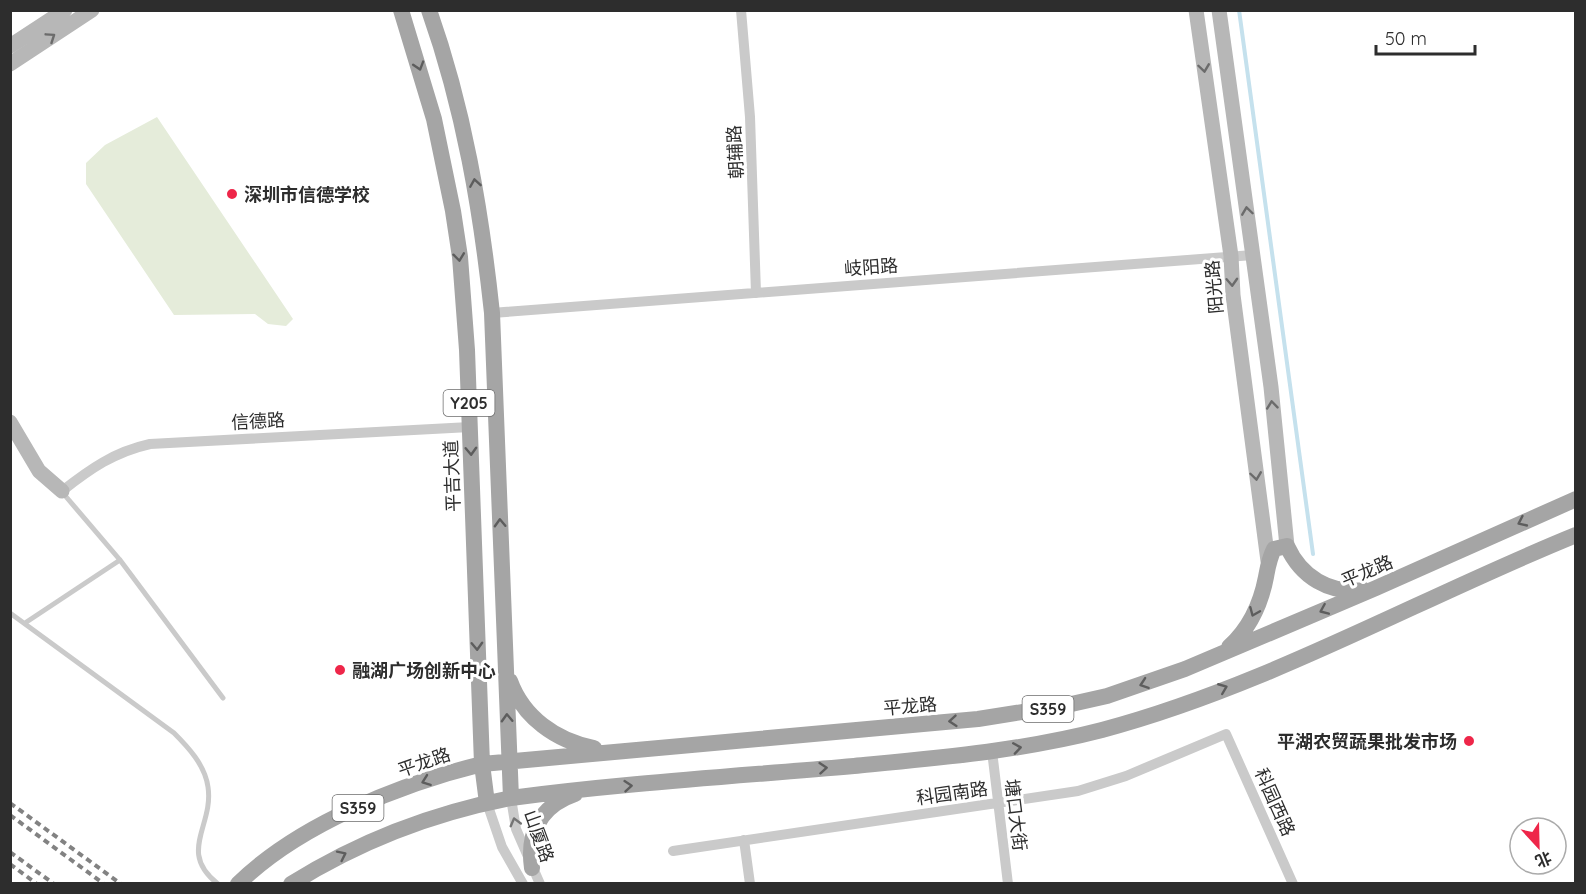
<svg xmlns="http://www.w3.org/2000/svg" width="1586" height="894" viewBox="0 0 1586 894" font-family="Quicksand,'Noto Sans SC',sans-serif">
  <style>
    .green { fill: #e5ecda }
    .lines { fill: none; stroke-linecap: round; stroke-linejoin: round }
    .stream { stroke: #c5e1ed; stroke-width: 4 }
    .lane { stroke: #cacaca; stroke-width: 5 }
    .street { stroke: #cacaca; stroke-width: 10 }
    .secondary { stroke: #b7b7b7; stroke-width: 15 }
    .primary { stroke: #a5a5a5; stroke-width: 16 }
    .rail { stroke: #828282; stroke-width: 4; stroke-dasharray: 6 4.5; stroke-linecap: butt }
    .oneway { stroke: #6b6b6b }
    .oneway2 { stroke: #5d5d5d }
    .oneway3 { stroke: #747474 }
    .poi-dot { fill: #ee2649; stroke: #fff; stroke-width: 2 }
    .labels { text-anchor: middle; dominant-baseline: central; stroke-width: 6; stroke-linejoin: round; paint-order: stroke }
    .shield { fill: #fff; stroke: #6c6c6c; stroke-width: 1.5 }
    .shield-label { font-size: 16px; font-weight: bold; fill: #2d2d2d }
    .street-label { font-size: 18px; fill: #2d2d2d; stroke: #fff }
    .poi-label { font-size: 18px; font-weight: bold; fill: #2d2d2d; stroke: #fff; text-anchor: start }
  </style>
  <rect width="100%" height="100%" fill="#fff"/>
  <path class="green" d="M 157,117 L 293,319 L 286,326 L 268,324 L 255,314 L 174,315 L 86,184 L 86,163 L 105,145 Z"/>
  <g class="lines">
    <path class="stream" d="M 1239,10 L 1313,554"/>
    <path class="lane" d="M 62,492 L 120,560 L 223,698
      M 10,613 L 174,733 C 188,747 205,765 208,787 C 214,826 177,852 218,884
      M 25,623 L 120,560"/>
    <path class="street" d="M 741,10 L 750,117 L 756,293
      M 492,313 L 1253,255
      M 62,491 C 90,469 114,452 150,444 L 470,427
      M 992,751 L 1008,884
      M 511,798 L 516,829 L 540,884
      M 487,803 L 502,847 L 523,884
      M 744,840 L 750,884
      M 673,851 L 1078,791 L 1126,776 L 1226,734 L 1293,884"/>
    <path class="secondary" d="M 1196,10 L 1231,256 L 1233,295 L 1268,561
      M 1219,10 L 1271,387 L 1287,546
      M 10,46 L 65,10
      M 10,64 L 92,10
      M 10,422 L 39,471 L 62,491"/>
    <path class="primary" d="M 401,10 L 434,119 L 453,211 L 460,257 L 467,350 L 482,764 L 487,803
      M 429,10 C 464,109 481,210 492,313 L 511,798
      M 1229,647 C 1249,629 1261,603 1266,577 C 1268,566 1269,559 1274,549 L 1287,546 C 1301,577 1329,594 1364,590
      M 510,681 C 523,717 556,741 594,748
      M 532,868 C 527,833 540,806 575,794
      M 238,884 C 299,824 401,784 482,764 L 978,719 L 1067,705 L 1107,696 L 1185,669 L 1376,588 L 1576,499
      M 291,884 C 358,842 433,813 511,798 C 625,783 740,776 854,766 C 937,758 1021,751 1102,730 C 1267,686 1418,599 1576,535"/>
    <path class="rail" d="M 10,803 L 121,884
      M 10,815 L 104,884
      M 10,852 L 54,884
      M 10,864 L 37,884"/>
  </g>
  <defs><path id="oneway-chevron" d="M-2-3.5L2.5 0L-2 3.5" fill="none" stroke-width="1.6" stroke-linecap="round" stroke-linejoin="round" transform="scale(1.5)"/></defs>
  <g class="oneway">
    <use href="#oneway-chevron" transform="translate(51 37) rotate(-34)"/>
    <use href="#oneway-chevron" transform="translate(1204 68) rotate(82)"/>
    <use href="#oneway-chevron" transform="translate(1247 211) rotate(-98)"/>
    <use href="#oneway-chevron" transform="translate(1232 282) rotate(87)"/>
    <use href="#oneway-chevron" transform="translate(1272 405) rotate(-96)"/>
    <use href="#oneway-chevron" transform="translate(1256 476) rotate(82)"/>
  </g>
  <g class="oneway2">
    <use href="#oneway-chevron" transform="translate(419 66) rotate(73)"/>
    <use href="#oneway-chevron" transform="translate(475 183) rotate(-99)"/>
    <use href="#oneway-chevron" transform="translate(459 257) rotate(83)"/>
    <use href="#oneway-chevron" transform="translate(471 451) rotate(88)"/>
    <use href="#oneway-chevron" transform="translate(1522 522) rotate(155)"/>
    <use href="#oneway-chevron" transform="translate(500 523) rotate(-92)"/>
    <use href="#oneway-chevron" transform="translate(1324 610) rotate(157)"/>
    <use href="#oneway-chevron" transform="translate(1254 612) rotate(113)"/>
    <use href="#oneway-chevron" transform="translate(477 646) rotate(88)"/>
    <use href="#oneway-chevron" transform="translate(1144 684) rotate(161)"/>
    <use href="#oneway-chevron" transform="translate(1223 688) rotate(-22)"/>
    <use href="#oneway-chevron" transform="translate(507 718) rotate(-92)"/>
    <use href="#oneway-chevron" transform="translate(953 721) rotate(175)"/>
    <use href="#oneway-chevron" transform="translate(1017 748) rotate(-9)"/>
    <use href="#oneway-chevron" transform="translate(823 768) rotate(-5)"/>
    <use href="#oneway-chevron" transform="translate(426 781) rotate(160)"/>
    <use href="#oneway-chevron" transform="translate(628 786) rotate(-5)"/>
    <use href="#oneway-chevron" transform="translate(342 855) rotate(-26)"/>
  </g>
  <use class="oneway3" href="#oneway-chevron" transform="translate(515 822) rotate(-105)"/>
  <g class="poi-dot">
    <circle cx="232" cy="194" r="6"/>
    <circle cx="340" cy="670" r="6"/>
    <circle cx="1469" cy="741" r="6"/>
  </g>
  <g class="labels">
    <g class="shield">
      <rect x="443.5" y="390" width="51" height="26" rx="4.5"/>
      <rect x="1022.5" y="696" width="51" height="26" rx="4.5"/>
      <rect x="332.5" y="795" width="51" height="26" rx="4.5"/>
    </g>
    <g class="shield-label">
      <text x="469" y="403">Y205</text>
      <text x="1048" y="709">S359</text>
      <text x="358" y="808">S359</text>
    </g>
    <g class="street-label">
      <text transform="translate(735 152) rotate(-93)">朝辅路</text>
      <text transform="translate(871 267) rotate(-4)">岐阳路</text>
      <text transform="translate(1214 287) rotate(-95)">阳光路</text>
      <text transform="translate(258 421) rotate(-3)">信德路</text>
      <text transform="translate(452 476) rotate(-92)">平吉大道</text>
      <text transform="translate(1367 571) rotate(-23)">平龙路</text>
      <text transform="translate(910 706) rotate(-5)">平龙路</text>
      <text transform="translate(424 762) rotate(-19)">平龙路</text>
      <text transform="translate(952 793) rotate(-8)">科园南路</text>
      <text transform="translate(1275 802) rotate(66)">科园西路</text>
      <text transform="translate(1016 815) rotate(83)">塘口大街</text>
      <text transform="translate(539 836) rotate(70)">山厦路</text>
    </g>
    <g class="poi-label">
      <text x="244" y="194">深圳市信德学校</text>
      <text x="352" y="670">融湖广场创新中心</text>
      <text x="1457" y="741" text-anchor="end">平湖农贸蔬果批发市场</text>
    </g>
  </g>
  <rect width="1586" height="894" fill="none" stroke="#2d2d2d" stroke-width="24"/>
  <g transform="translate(1538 846) rotate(158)"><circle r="28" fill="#ffffff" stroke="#ababab" stroke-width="1.5"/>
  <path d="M0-4.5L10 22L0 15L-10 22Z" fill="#ee2649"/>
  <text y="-9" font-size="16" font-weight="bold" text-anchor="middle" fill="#2d2d2d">北</text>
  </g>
  <path d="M1376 45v9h99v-9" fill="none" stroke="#2d2d2d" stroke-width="3"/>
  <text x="1385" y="45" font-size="18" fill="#2d2d2d" stroke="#ffffff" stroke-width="4.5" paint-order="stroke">50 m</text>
</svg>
